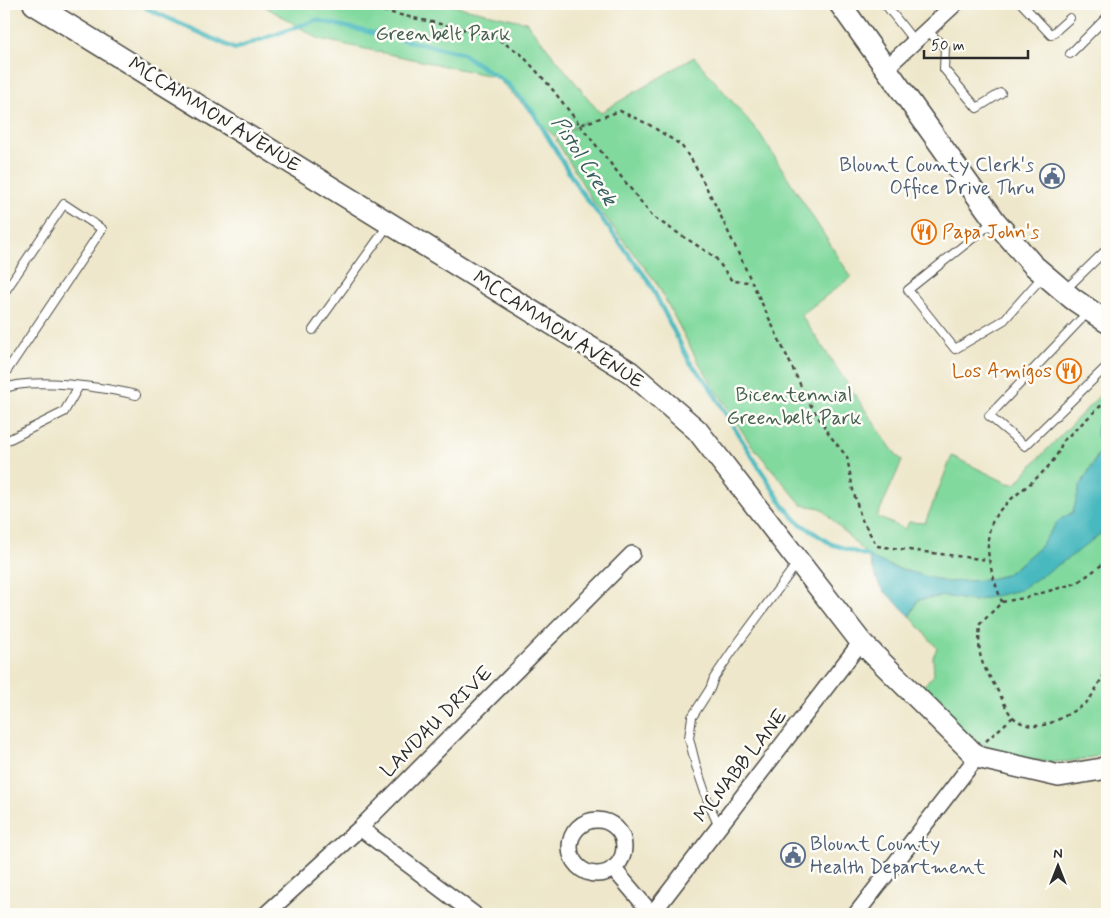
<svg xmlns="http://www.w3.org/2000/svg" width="1111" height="918" viewBox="0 0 1111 918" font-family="Mynerve,sans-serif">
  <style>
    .green { fill: #81d99e; stroke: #568264 }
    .water { fill: #4ab9c0; stroke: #3a7276 }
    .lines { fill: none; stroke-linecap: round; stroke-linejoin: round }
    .stream { stroke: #4ab9c0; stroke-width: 4.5 }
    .lane-casing { stroke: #484743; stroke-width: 10 }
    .street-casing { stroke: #484743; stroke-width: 18 }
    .secondary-casing { stroke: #484743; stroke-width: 24 }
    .path { stroke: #484743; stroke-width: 2.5; stroke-dasharray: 4 4; stroke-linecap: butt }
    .lane { stroke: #fff; stroke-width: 8 }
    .street { stroke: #fff; stroke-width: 15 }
    .secondary { stroke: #fff; stroke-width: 21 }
    .labels { text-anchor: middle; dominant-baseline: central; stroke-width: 5; stroke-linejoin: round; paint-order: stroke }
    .park-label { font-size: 20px; fill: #455f4e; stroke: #fdfcf7 }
    .street-label { font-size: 20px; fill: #2b2b2b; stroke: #fdfcf7 }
    .service-label { font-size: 20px; fill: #4e5e75; stroke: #fdfcf7; text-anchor: end }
    .food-label { font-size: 20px; fill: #c56008; stroke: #fdfcf7; text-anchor: start }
    .water-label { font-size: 21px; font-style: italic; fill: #365d5f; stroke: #fdfcf7 }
  </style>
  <rect width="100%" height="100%" fill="#fdfcf7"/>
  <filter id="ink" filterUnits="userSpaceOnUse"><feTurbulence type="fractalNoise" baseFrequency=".02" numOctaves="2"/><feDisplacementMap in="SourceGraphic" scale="10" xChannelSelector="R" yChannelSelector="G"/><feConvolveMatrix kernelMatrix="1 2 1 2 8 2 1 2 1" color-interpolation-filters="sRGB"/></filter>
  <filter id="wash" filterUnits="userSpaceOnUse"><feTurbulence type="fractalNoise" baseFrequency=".0096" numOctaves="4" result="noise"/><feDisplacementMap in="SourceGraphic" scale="20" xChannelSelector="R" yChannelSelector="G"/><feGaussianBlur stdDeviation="1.12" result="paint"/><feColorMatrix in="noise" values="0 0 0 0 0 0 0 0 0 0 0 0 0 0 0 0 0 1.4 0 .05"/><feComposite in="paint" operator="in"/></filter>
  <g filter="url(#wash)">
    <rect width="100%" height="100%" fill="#eee7cb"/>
    <path class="green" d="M 261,4 L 445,4 L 526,22 L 600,113 L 694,57 L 760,134 L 851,277 L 801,315 L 891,448 L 902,461 L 877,517 L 905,529 L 909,522 L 925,523 L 952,456 L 1007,483 L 1016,484 L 1033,464 L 1107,388 L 1107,416 L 1097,426 L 1097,436 L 1104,444 L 1080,486 L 1073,512 L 1058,521 L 1039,548 L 1006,575 L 985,580 L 946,582 L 892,567 L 868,556 L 821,508 L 802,505 L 749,442 L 696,358 L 656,282 L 594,203 L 556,140 L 586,121 L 555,137 L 496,77 L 319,39 Z
      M 1107,529 L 1107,753 C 1068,765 1044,765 1005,753 C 990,748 976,743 963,734 C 951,724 933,699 923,686 L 934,675 L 933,657 L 937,648 L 910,616 L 918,600 L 944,596 L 974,601 L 1056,566 Z"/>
    <path class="water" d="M 1107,416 L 1107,529 L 1101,533 L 1076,553 L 1020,590 L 974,601 L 944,596 L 918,600 L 910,616 L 880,587 L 868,556 L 893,567 L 946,582 L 985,580 L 1006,575 L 1039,548 L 1058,521 L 1073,512 L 1080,486 L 1104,445 L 1097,436 L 1097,425 Z"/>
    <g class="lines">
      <path class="stream" d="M 145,4 L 146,8 L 235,49 L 316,20 L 461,53 L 508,84 L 533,112 L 577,186 L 648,280 L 689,361 L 709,385 L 731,423 L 783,505 L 798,522 L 831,544 L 868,556"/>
    </g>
  </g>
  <g filter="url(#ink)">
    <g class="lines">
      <defs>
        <path id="lane" d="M 885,4 L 914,41
          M 1022,4 L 1051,35 L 1070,18
          M 927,30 L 945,48 L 944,69 L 977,108 L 1001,93
          M 1070,54 L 1107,17
          M 993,222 L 908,290 L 955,349 L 1004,320 L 1043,276
          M 1065,290 L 1107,249
          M 4,293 L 64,204 L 102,229 L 4,375
          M 1088,312 L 989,416 L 1025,446 L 1107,366
          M 313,330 L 389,224
          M 4,389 C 29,376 108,388 136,395
          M 4,442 L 64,412 L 79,386
          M 719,827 L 709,804 L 696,766 L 689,738 L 692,717 L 710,689 L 714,678 L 733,650 L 798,562"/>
        <path id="street" d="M 886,68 L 955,4
          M570 847a27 27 0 1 1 54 0a27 27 0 1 1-54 0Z
          M 360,828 L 474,914
          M 613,868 L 652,914
          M 266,914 L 360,828 L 632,554
          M 652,914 L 861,642
          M 856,914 L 977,757"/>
        <path id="secondary" d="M 34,4 L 630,372 L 697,430 L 861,642 L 977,757 L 1059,776 L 1102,769 L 1107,766
          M 840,4 L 995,221 L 1033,265 L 1073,299 L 1107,322"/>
      </defs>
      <use href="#lane" class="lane-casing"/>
      <use href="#street" class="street-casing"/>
      <use href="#secondary" class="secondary-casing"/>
      <path class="path" d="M 352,4 L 493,36 L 521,54 L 549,85 L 580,125 L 620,111 L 648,124 L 681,145 L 693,162 L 716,206 L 808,401 L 831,437 L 847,457 L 853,490 L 861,518 L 877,546 L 989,560
        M 580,125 L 653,217 L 715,257 L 732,281 L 750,282
        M 1107,400 L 1062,442 C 1059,455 1050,465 1041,474 C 1028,486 1012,497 1000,510 C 977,536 992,575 1002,602 L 980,624 C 977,663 982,662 1000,695 C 1004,702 1007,712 1014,718 C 1032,733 1052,724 1070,713 C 1075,710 1081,707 1086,703 C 1095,694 1099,680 1107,671
        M 1002,602 L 1024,598 L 1077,583 L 1107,561
        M 986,741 L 1013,717"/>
      <use href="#lane" class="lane"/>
      <use href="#street" class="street"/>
      <use href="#secondary" class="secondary"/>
    </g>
  </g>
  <defs>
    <symbol id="civic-ring" viewBox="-11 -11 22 22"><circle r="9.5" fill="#fdfcf7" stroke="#5c6f8a" stroke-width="1.5"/><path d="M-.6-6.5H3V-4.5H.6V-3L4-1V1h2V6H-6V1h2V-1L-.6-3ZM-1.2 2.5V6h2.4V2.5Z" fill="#5c6f8a"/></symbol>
    <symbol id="restaurant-ring" viewBox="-11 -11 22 22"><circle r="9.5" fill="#fdfcf7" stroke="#e8710a" stroke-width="1.5"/><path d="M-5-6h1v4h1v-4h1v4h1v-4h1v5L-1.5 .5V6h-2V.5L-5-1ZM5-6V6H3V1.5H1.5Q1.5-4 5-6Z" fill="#e8710a"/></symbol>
  </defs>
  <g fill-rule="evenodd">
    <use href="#civic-ring" x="1038" y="162" width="28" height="28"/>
    <use href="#restaurant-ring" x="910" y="218" width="28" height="28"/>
    <use href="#restaurant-ring" x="1055" y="357" width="28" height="28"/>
    <use href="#civic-ring" x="779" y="841" width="28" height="28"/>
  </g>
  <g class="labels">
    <g class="park-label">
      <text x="443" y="34">Greenbelt Park</text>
      <text x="794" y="395">Bicentennial<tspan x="794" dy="23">Greenbelt Park</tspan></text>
    </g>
    <g class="street-label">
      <text transform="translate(214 115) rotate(32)">MCCAMMON AVENUE</text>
      <text transform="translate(558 330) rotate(33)">MCCAMMON AVENUE</text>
      <text transform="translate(437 722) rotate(-45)">LANDAU DRIVE</text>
      <text transform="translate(741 766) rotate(-52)">MCNABB LANE</text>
    </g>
    <g class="service-label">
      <text x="1034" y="165">Blount County Clerk's<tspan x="1034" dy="23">Office Drive Thru</tspan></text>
      <text x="810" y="844" text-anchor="start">Blount County<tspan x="810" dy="23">Health Department</tspan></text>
    </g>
    <g class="food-label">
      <text x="942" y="232">Papa John's</text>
      <text x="1052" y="371" text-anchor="end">Los Amigos</text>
    </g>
    <g class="water-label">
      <text transform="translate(584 161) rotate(57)">Pistol Creek</text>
    </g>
  </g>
  <rect width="1111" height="918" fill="none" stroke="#fdfcf7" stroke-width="20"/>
  <g transform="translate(1058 866)" stroke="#fdfcf7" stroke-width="4" paint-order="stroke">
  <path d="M0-4L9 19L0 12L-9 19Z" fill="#2b2b2b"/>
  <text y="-8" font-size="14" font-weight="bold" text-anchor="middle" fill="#2b2b2b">N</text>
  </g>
  <path d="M924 50v8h104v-8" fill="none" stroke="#2b2b2b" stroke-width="2.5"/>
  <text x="931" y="50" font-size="15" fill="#2b2b2b" stroke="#fdfcf7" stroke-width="4" paint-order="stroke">50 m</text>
</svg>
